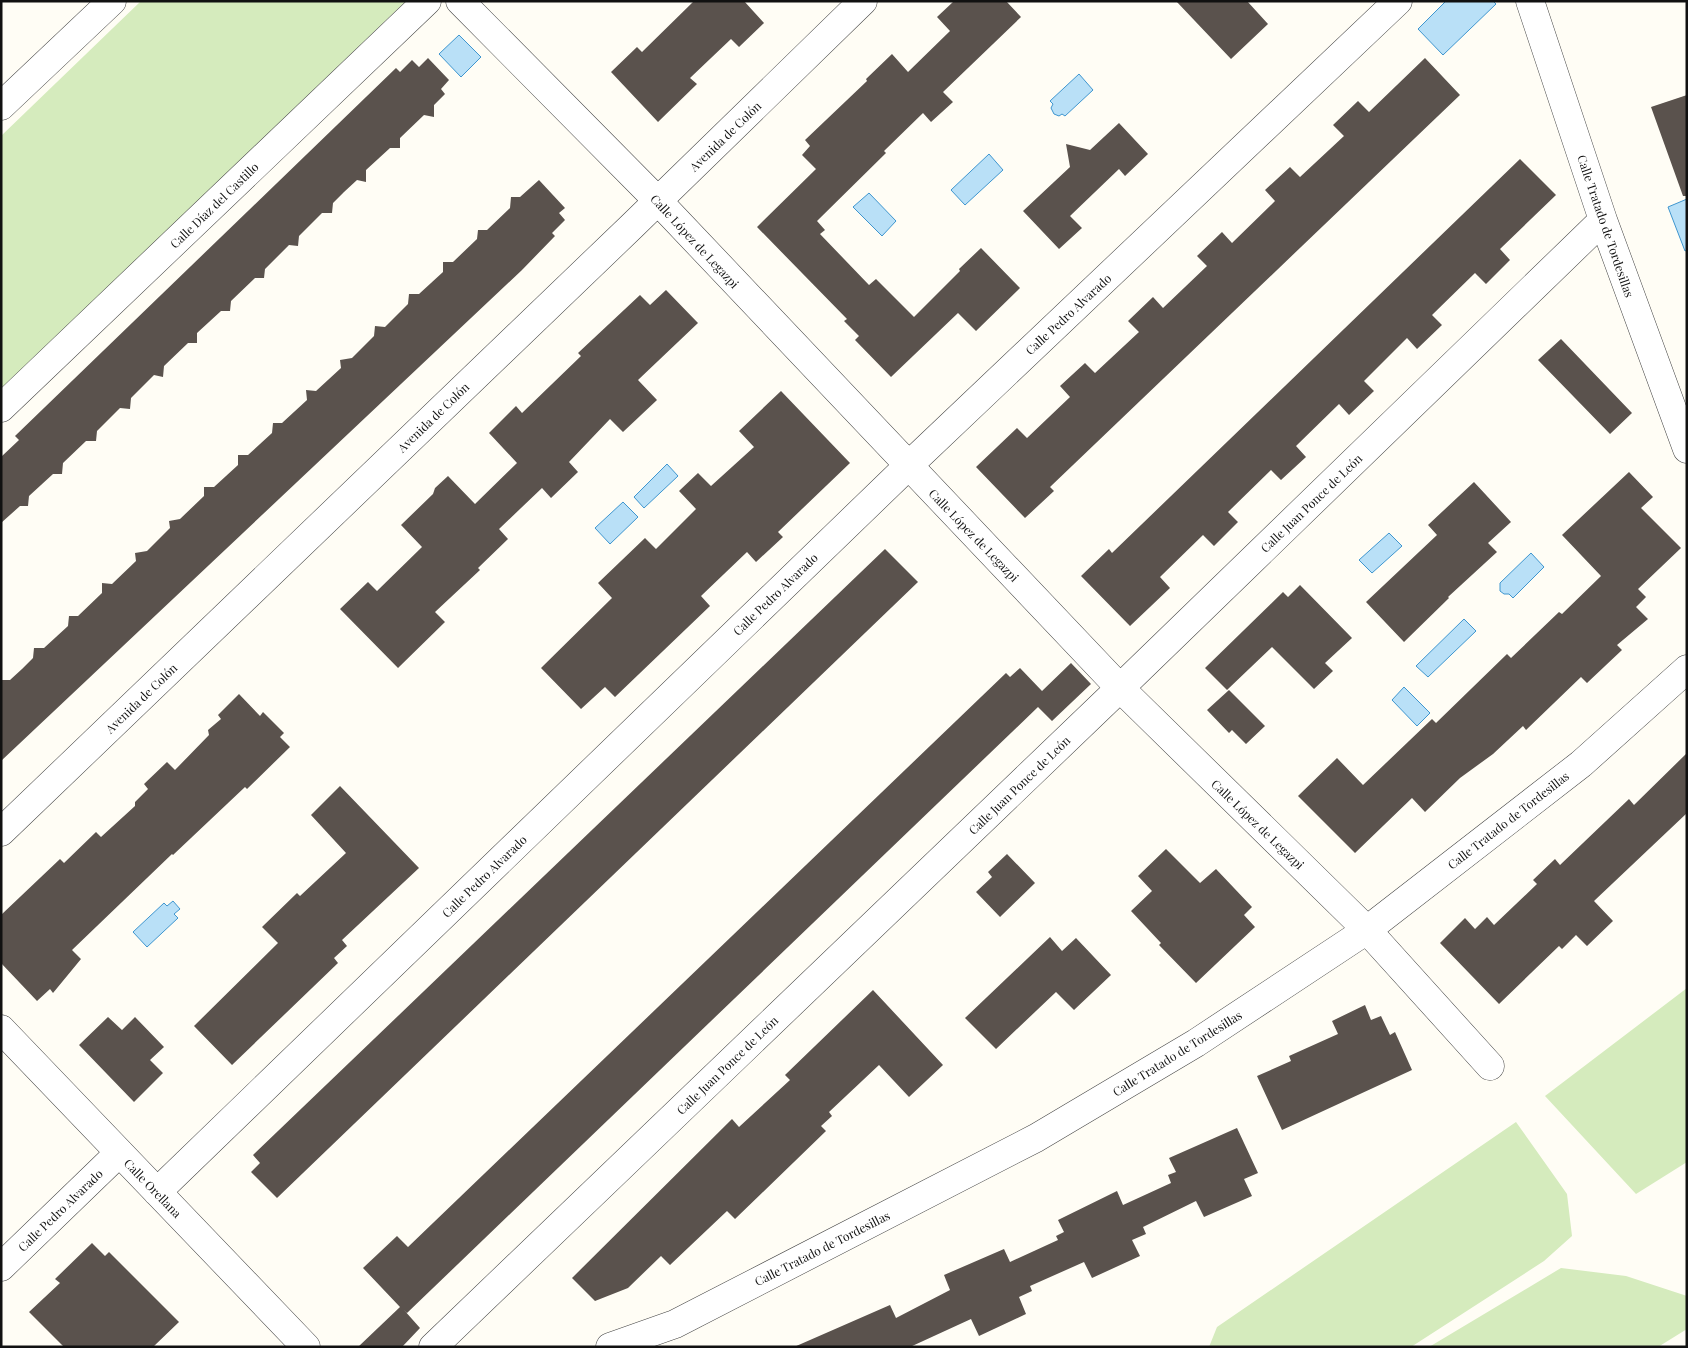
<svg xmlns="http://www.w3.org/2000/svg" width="1688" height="1348" viewBox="0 0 1688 1348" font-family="'Playfair Display',serif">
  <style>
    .green { fill: #d5ebbd }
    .water { fill: #b9e0f7; stroke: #3f96cf }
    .building { fill: #5a524d }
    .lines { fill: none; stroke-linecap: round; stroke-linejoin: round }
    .minor-casing { stroke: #444; stroke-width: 29 }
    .minor { stroke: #fff; stroke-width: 28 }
    .labels { text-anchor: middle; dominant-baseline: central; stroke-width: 5; stroke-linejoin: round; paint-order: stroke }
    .street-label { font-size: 12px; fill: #111; stroke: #fff }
  </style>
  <rect width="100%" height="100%" fill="#fffdf5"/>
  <path class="green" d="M 141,1 L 406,1 L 1,390 L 1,136 Z
    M 1687,988 L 1687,1162 L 1636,1194 L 1545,1096 Z
    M 1516,1122 L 1567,1194 L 1572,1236 L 1544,1261 L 1411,1347 L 1209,1347 L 1217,1327 Z
    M 1561,1268 L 1626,1276 L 1687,1296 L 1687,1329 L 1658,1347 L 1429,1347 Z"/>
  <path class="water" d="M 1446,1 L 1493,1 L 1496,4 L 1443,55 L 1418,29 Z
    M 459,35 L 481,57 L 461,77 L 439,54 Z
    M 1079,74 L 1093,90 L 1065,116 L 1062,114 L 1059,116 L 1054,114 L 1051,108 L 1053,104 L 1050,101 Z
    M 989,154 L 1003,170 L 965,205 L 951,190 Z
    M 869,193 L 896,221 L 882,236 L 853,207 Z
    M 1687,199 L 1687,250 L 1685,251 L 1668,207 Z
    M 667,464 L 678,476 L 644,508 L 634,497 Z
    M 623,502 L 638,517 L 610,544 L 595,528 Z
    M 1389,533 L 1402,546 L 1372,573 L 1359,560 Z
    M 1531,553 L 1544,567 L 1513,598 L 1509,594 L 1504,594 L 1500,591 L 1500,583 Z
    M 1464,619 L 1476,631 L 1428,677 L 1416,666 Z
    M 1404,687 L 1430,713 L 1417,726 L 1392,700 Z
    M 173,901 L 180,909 L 174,914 L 178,918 L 147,947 L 133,932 L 164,903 L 167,906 Z"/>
  <path class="building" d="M 694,1 L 744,1 L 764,23 L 739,47 L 731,39 L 690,78 L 697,84 L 658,122 L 611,72 L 637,47 L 642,52 Z
    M 954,1 L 1006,1 L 1021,17 L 943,92 L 953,102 L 931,122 L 923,113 L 884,151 L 886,153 L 817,221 L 825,230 L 820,234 L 869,285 L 876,279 L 914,317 L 960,271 L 959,269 L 981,248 L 1020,288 L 976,331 L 958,313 L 891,377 L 855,340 L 859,336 L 844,321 L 847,319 L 757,227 L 816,169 L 802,155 L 810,146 L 805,140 L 867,81 L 866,79 L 892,54 L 908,72 L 950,31 L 937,17 Z
    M 1176,1 L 1247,1 L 1268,24 L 1231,59 Z
    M 428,58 L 449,80 L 441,89 L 445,94 L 434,105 L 434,117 L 424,115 L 400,138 L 400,148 L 390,148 L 366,170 L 366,182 L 357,180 L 344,192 L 333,203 L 332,213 L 322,213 L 299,236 L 298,246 L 289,245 L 265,269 L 264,278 L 255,278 L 231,301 L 230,311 L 221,311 L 197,333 L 197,343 L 188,343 L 164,366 L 163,377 L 154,375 L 131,398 L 130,409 L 120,408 L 97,431 L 96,441 L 86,441 L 63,463 L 62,474 L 53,474 L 29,496 L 28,506 L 20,506 L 1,523 L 1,457 L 19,440 L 15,436 L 396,68 L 400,72 L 412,60 L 419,67 Z
    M 1425,58 L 1460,95 L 1050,487 L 1054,491 L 1025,518 L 976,467 L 1017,428 L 1027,438 L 1070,397 L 1060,386 L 1085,363 L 1095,373 L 1139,332 L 1128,321 L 1153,297 L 1163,308 L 1207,266 L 1197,256 L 1222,232 L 1232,243 L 1275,201 L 1265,190 L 1290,167 L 1300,177 L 1344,136 L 1333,125 L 1358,101 L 1369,112 Z
    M 1687,95 L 1687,196 L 1683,196 L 1651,107 Z
    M 1119,123 L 1148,154 L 1125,176 L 1119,169 L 1070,216 L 1082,228 L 1059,249 L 1023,211 L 1070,167 L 1066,144 L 1090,150 Z
    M 1520,159 L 1556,195 L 1500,249 L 1510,260 L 1486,284 L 1475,273 L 1432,315 L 1442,325 L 1417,349 L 1407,338 L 1364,381 L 1374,391 L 1349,415 L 1339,404 L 1296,446 L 1306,457 L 1281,480 L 1271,470 L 1228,512 L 1238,522 L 1214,546 L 1203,535 L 1160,577 L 1170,588 L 1130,626 L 1081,576 L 1109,549 L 1112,553 Z
    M 539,180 L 565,208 L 559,213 L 565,220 L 552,233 L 555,236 L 522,270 L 1,761 L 1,680 L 10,680 L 22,669 L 33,658 L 34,648 L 44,648 L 68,626 L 69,616 L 78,616 L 102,593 L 102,583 L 112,584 L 136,561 L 135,553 L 147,551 L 170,528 L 169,521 L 180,519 L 204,496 L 204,487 L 214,487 L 238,465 L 238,455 L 248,455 L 272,433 L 273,423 L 282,423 L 307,400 L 306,390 L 316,391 L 341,368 L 340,360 L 352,358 L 374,336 L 375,326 L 385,327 L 408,304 L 409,294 L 419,294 L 443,272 L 443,262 L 453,262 L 477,239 L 478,230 L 487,230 L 510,208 L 511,197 L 520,197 Z
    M 666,290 L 698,323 L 638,380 L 657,400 L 623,432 L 610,419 L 569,462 L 578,472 L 551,498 L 542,488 L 499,529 L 508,539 L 478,568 L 480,570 L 435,612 L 445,622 L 398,668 L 340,609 L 368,582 L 377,591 L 422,547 L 401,525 L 433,494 L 435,488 L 448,476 L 475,504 L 517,463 L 489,433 L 516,406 L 522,413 L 581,356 L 578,353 L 640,295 L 650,305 Z
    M 1561,339 L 1632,413 L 1610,434 L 1538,360 Z
    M 781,391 L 850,463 L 778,532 L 783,537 L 756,562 L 747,552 L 701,596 L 710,606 L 615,697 L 605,687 L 581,709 L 541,668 L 612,598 L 598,583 L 645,538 L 656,549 L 696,509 L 679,491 L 698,473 L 711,486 L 754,447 L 739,431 Z
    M 1629,472 L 1653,497 L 1641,508 L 1681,548 L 1638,589 L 1646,597 L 1636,607 L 1648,619 L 1617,645 L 1622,650 L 1587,683 L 1581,677 L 1526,730 L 1523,726 L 1493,754 L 1460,778 L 1425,812 L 1412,798 L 1355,853 L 1298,796 L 1337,758 L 1363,785 L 1432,719 L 1436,723 L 1507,654 L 1511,658 L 1559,612 L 1562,614 L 1601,576 L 1562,535 Z
    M 1474,482 L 1511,522 L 1488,543 L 1497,552 L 1448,597 L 1449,598 L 1404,642 L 1366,602 L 1437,535 L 1428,525 Z
    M 885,549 L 918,582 L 277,1198 L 251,1172 L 260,1163 L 253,1155 Z
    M 1300,585 L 1352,638 L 1325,663 L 1333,671 L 1314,689 L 1272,647 L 1227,690 L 1205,668 L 1283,592 L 1288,597 Z
    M 1071,663 L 1091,684 L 1052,721 L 1038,707 L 407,1313 L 404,1310 L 420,1328 L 402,1347 L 358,1347 L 400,1307 L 363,1268 L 397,1236 L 408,1247 L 1006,673 L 1010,677 L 1020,668 L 1042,691 Z
    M 1229,690 L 1265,726 L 1246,744 L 1232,730 L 1229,733 L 1207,710 Z
    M 239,694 L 260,716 L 263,712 L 284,733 L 280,737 L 290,747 L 247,789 L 245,787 L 173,855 L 172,854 L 72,950 L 81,959 L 53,993 L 50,989 L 37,1001 L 1,963 L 1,915 L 60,859 L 64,863 L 96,832 L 101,837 L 135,806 L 135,802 L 148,789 L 144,784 L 167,762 L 175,770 L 209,735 L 208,730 L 221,719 L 218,715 Z
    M 1687,753 L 1687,813 L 1594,901 L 1613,921 L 1587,946 L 1576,935 L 1562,949 L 1559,946 L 1499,1004 L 1440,943 L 1465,918 L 1475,929 L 1487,917 L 1494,925 L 1537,884 L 1533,880 L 1555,859 L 1560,865 L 1629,799 L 1634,805 Z
    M 340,786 L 419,868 L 342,940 L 347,946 L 334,958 L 338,963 L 232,1065 L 194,1026 L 278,943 L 262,927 L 297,893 L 300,896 L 346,853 L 311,815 Z
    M 1166,849 L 1200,883 L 1216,869 L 1252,907 L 1244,915 L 1255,927 L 1196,983 L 1159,945 L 1161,943 L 1131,911 L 1152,891 L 1138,876 Z
    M 1007,854 L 1035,883 L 1000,917 L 976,892 L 992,877 L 988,872 Z
    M 1050,937 L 1062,951 L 1076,938 L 1111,975 L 1074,1010 L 1056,992 L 996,1049 L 965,1018 Z
    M 873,990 L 943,1065 L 909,1097 L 879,1065 L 829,1112 L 832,1116 L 821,1126 L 826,1131 L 735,1219 L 727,1211 L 670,1265 L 661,1256 L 628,1288 L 595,1301 L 572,1278 L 732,1119 L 739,1127 L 790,1080 L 785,1075 Z
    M 1365,1005 L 1371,1020 L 1381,1016 L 1390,1035 L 1395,1032 L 1412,1070 L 1282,1130 L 1257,1076 L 1291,1061 L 1289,1056 L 1338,1034 L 1332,1021 Z
    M 108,1017 L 122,1030 L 135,1017 L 164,1047 L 150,1060 L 163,1073 L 134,1102 L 79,1045 Z
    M 1237,1128 L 1258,1173 L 1244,1179 L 1252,1196 L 1204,1217 L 1196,1201 L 1143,1227 L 1146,1234 L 1132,1240 L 1140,1256 L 1092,1278 L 1084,1262 L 1030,1286 L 1032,1291 L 1019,1297 L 1026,1314 L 979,1336 L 971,1319 L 910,1347 L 794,1347 L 890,1305 L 896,1318 L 950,1290 L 944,1275 L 1004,1249 L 1010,1262 L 1058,1240 L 1056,1236 L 1064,1232 L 1058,1220 L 1117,1191 L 1123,1205 L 1171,1183 L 1168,1175 L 1176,1172 L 1169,1158 Z
    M 92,1243 L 105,1256 L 109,1252 L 179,1322 L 153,1347 L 64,1347 L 29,1312 L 60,1283 L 55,1279 Z"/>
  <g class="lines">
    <defs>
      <path id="minor" d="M 460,1 L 658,201 L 1120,688 L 1367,930 L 1490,1066
        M 1530,1 L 1603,220 L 1687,449
        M 1,106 L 112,1
        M 1,408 L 427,1
        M 1,832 L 632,226 L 863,1
        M 1,1029 L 306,1347
        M 157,1192 L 908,466 L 1398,1
        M 1,1267 L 119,1153
        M 433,1347 L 1120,688 L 1603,220
        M 610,1347 L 675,1324 L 1036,1138 L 1196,1043 L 1367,930 L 1581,764 L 1687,669"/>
    </defs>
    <use href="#minor" class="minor-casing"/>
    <use href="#minor" class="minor"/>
  </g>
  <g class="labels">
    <g class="street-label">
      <text transform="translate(725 136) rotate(-44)">Avenida de Colón</text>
      <text transform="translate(214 205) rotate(-44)">Calle Díaz del Castillo</text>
      <text transform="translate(1606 226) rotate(71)">Calle Tratado de Tordesillas</text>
      <text transform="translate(695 241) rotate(47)">Calle López de Legazpi</text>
      <text transform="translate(1068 314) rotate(-43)">Calle Pedro Alvarado</text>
      <text transform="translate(433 417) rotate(-44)">Avenida de Colón</text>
      <text transform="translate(1311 503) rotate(-44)">Calle Juan Ponce de León</text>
      <text transform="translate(974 535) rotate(46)">Calle López de Legazpi</text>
      <text transform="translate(775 594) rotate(-44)">Calle Pedro Alvarado</text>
      <text transform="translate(141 698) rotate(-44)">Avenida de Colón</text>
      <text transform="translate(1019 785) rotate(-44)">Calle Juan Ponce de León</text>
      <text transform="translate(1508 820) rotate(-38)">Calle Tratado de Tordesillas</text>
      <text transform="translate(1258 824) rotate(44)">Calle López de Legazpi</text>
      <text transform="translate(484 876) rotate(-44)">Calle Pedro Alvarado</text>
      <text transform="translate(1177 1053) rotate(-32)">Calle Tratado de Tordesillas</text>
      <text transform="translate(727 1065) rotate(-44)">Calle Juan Ponce de León</text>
      <text transform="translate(153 1188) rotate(46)">Calle Orellana</text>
      <text transform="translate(60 1210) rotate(-44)">Calle Pedro Alvarado</text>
      <text transform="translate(822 1248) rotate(-27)">Calle Tratado de Tordesillas</text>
    </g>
  </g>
  <rect width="1688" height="1348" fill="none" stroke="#111111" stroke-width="5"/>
</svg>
